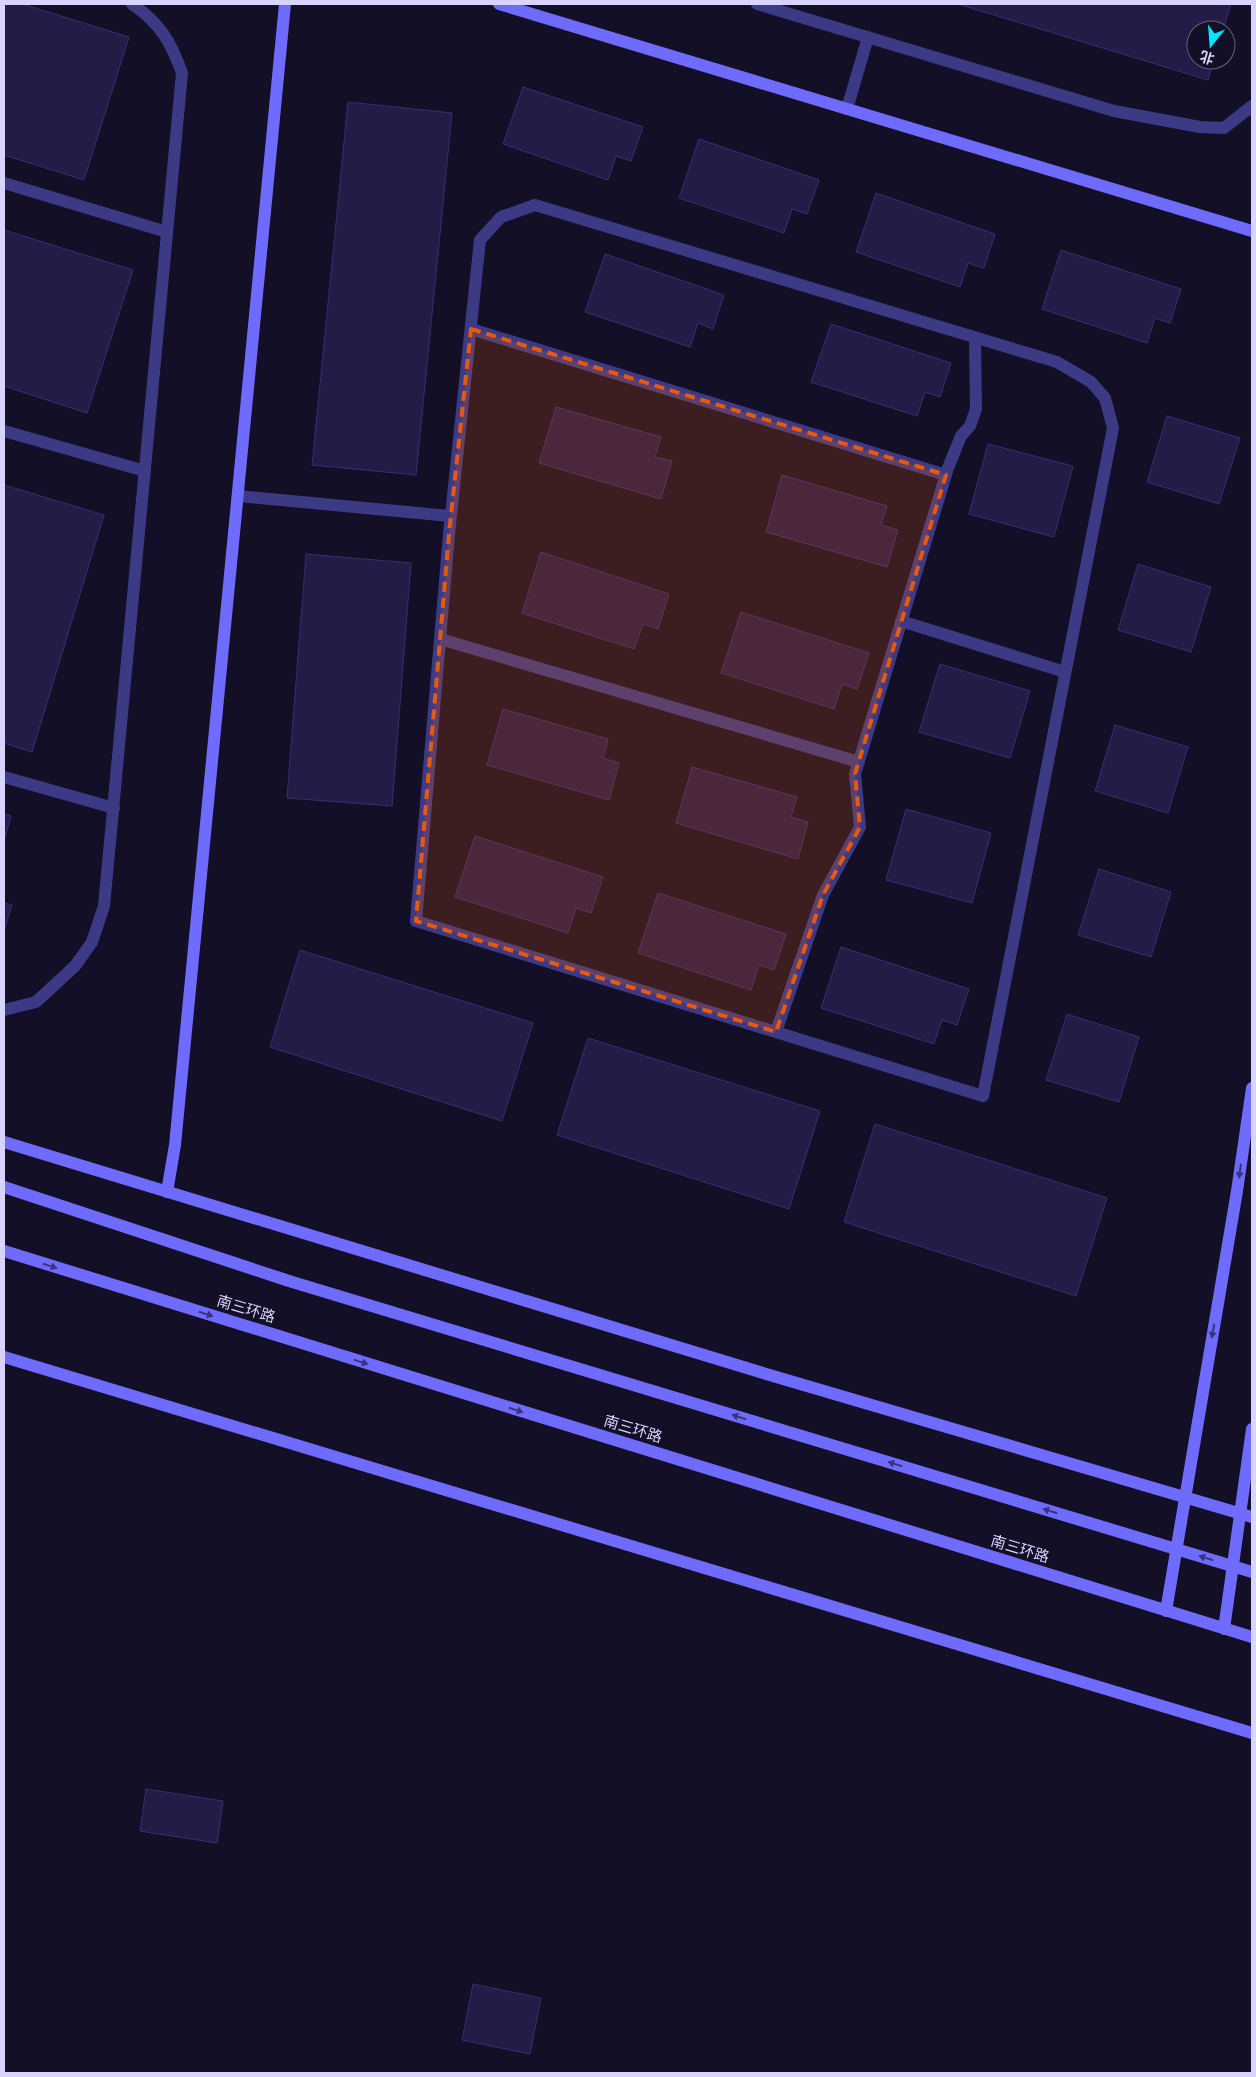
<svg xmlns="http://www.w3.org/2000/svg" width="1256" height="2077" viewBox="0 0 1256 2077" font-family="Signika,'Noto Sans SC',sans-serif">
  <style>
    .building { fill: #241b47; stroke: #3b2d73 }
    .lines { fill: none; stroke-linecap: round; stroke-linejoin: round }
    .lane { stroke: #3d3a85; stroke-width: 12 }
    .street { stroke: #3d3a85; stroke-width: 12 }
    .secondary { stroke: #6f6bff; stroke-width: 12 }
    .oneway { fill: #38347d }
    .marked { fill: #e8590c; fill-opacity: 0.2; stroke: #e8590c; stroke-width: 4; stroke-dasharray: 10 6; stroke-linejoin: round }
    .labels { text-anchor: middle; dominant-baseline: central; stroke-width: 4; stroke-linejoin: round; paint-order: stroke }
    .street-label { font-size: 15px; fill: #d9d4ff; stroke: #130f26 }
  </style>
  <rect width="100%" height="100%" fill="#130f26"/>
  <path class="building" d="M 4,4 L 22,4 L 129,37 L 84,180 L 4,155 Z
    M 958,4 L 1231,4 L 1223,30 L 1196,30 L 1196,60 L 1214,60 L 1208,80 Z
    M 523,87 L 643,127 L 631,161 L 616,156 L 608,180 L 503,144 Z
    M 348,102 L 452,113 L 416,475 L 312,465 Z
    M 699,139 L 819,180 L 807,214 L 792,209 L 784,233 L 679,198 Z
    M 876,193 L 995,234 L 984,268 L 968,263 L 960,287 L 856,252 Z
    M 4,230 L 133,270 L 87,413 L 4,386 Z
    M 1061,250 L 1181,289 L 1170,323 L 1155,318 L 1147,343 L 1042,309 Z
    M 605,254 L 724,295 L 713,329 L 698,323 L 690,347 L 585,312 Z
    M 831,324 L 951,363 L 940,397 L 925,392 L 917,416 L 811,382 Z
    M 556,407 L 661,437 L 655,457 L 672,461 L 661,499 L 539,463 Z
    M 1167,416 L 1240,438 L 1219,504 L 1147,482 Z
    M 988,444 L 1073,466 L 1054,537 L 969,514 Z
    M 782,475 L 887,506 L 881,525 L 898,530 L 887,567 L 766,532 Z
    M 4,485 L 104,515 L 32,752 L 4,743 Z
    M 541,552 L 669,594 L 658,629 L 643,624 L 634,649 L 522,613 Z
    M 306,554 L 411,563 L 392,806 L 287,798 Z
    M 1138,564 L 1211,587 L 1191,652 L 1118,630 Z
    M 741,612 L 869,653 L 857,689 L 842,684 L 834,709 L 721,673 Z
    M 940,664 L 1030,691 L 1010,758 L 919,732 Z
    M 503,709 L 608,739 L 603,758 L 619,763 L 609,800 L 487,765 Z
    M 1115,725 L 1188,747 L 1168,813 L 1095,791 Z
    M 692,767 L 797,797 L 791,817 L 808,822 L 798,859 L 676,823 Z
    M 906,809 L 991,833 L 972,903 L 886,880 Z
    M 4,814 L 11,816 L 4,841 Z
    M 475,836 L 603,877 L 591,913 L 576,908 L 568,933 L 455,897 Z
    M 1099,869 L 1171,892 L 1151,957 L 1078,935 Z
    M 658,893 L 786,934 L 774,970 L 759,965 L 751,990 L 638,953 Z
    M 4,903 L 12,905 L 4,931 Z
    M 841,947 L 969,989 L 957,1025 L 942,1020 L 934,1044 L 821,1008 Z
    M 300,950 L 533,1023 L 502,1121 L 270,1047 Z
    M 1067,1014 L 1139,1037 L 1119,1102 L 1046,1080 Z
    M 588,1038 L 820,1111 L 789,1209 L 557,1135 Z
    M 875,1124 L 1107,1198 L 1076,1296 L 844,1222 Z
    M 146,1789 L 223,1801 L 217,1843 L 140,1831 Z
    M 473,1984 L 541,1998 L 530,2054 L 462,2040 Z"/>
  <g class="lines">
    <path class="lane" d="M 757,4 L 1114,111 L 1200,127 L 1224,128 L 1252,106
      M 4,183 L 167,232
      M 4,431 L 145,471
      M 4,777 L 114,808
      M 4,1010 L 36,1002 L 75,966 L 92,942 L 104,906 L 182,73 C 171,42 160,23 132,4"/>
    <path class="street" d="M 847,109 L 868,37
      M 535,205 L 1057,362 L 1091,382 L 1105,398 L 1113,428 L 983,1096 L 416,921 L 449,534 L 480,240 L 501,217 Z
      M 471,329 L 946,475
      M 238,496 L 450,516
      M 901,621 L 1065,672
      M 440,639 L 859,762
      M 776,1032 L 823,895 L 860,827 L 855,774 L 948,468 L 961,436 L 970,426 L 976,409 L 975,337"/>
    <path class="secondary" d="M 499,4 L 1252,231
      M 4,1142 L 773,1376 L 1252,1517
      M 4,1187 L 289,1281 L 1252,1572
      M 167,1192 L 175,1145 L 285,4
      M 4,1251 L 1252,1637
      M 4,1357 L 1252,1733
      M 1166,1611 L 1237,1191 L 1252,1088
      M 1224,1629 L 1252,1429"/>
  </g>
  <defs><path id="oneway-solid" d="M-6-.8H1V-3.2L6.5 0L1 3.2V.8H-6Z" transform="scale(1.25)"/></defs>
  <g class="oneway">
    <use href="#oneway-solid" transform="translate(1240 1171) rotate(98)"/>
    <use href="#oneway-solid" transform="translate(50 1266) rotate(17)"/>
    <use href="#oneway-solid" transform="translate(206 1314) rotate(17)"/>
    <use href="#oneway-solid" transform="translate(1213 1331) rotate(100)"/>
    <use href="#oneway-solid" transform="translate(361 1362) rotate(17)"/>
    <use href="#oneway-solid" transform="translate(516 1410) rotate(17)"/>
    <use href="#oneway-solid" transform="translate(739 1417) rotate(-163)"/>
    <use href="#oneway-solid" transform="translate(895 1464) rotate(-163)"/>
    <use href="#oneway-solid" transform="translate(1050 1511) rotate(-163)"/>
    <use href="#oneway-solid" transform="translate(1206 1558) rotate(-163)"/>
  </g>
  <path class="marked" d="M 471,329 L 946,475 L 855,774 L 860,827 L 823,895 L 776,1032 L 416,921 L 449,534 Z"/>
  <g class="labels">
    <g class="street-label">
      <text transform="translate(246 1309) rotate(17)">南三环路</text>
      <text transform="translate(633 1429) rotate(17)">南三环路</text>
      <text transform="translate(1020 1549) rotate(17)">南三环路</text>
    </g>
  </g>
  <rect width="1256" height="2077" fill="none" stroke="#d9d4ff" stroke-width="10"/>
  <g transform="translate(1211 45) rotate(197)"><circle r="24" fill="#130f26" stroke="#625e7d"/>
  <path d="M0-4L9 19L0 12L-9 19Z" fill="#00e5ff"/>
  <text y="-8" font-size="14" font-weight="bold" text-anchor="middle" fill="#d9d4ff">北</text>
  </g>
</svg>
